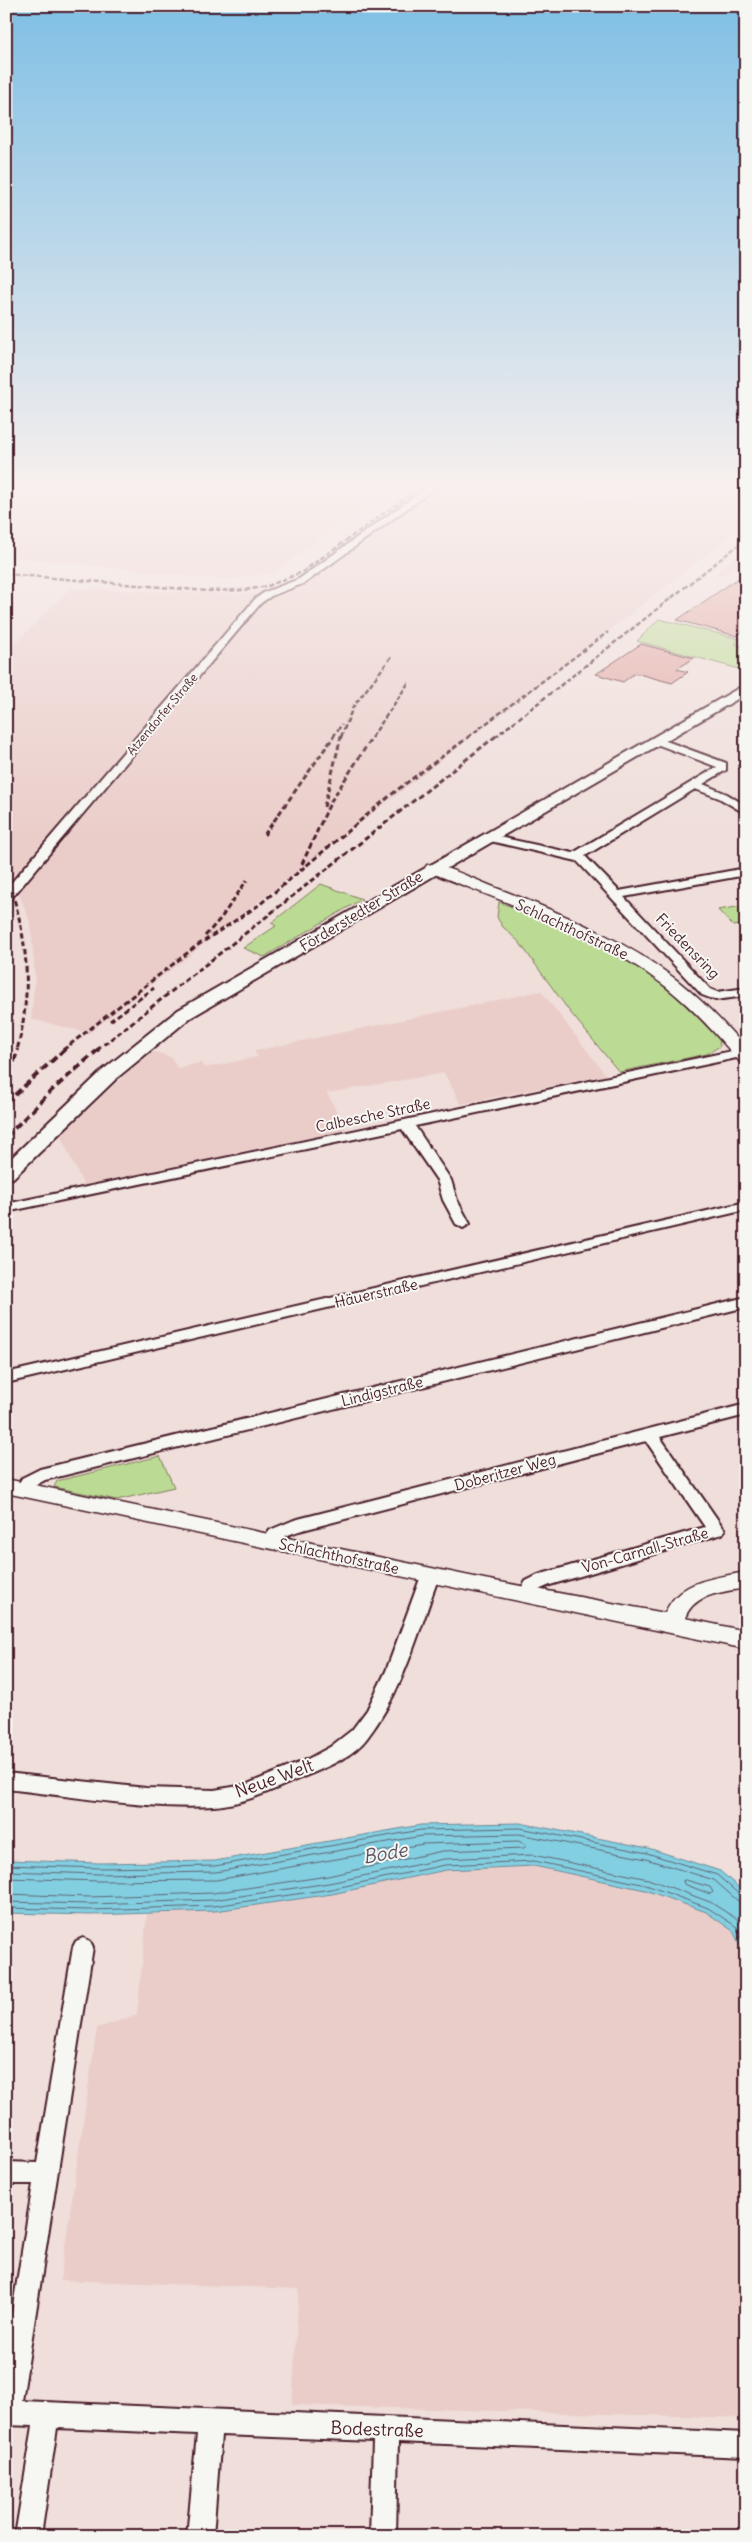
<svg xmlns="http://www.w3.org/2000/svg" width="752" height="2542" viewBox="0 0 752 2542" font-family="Delius,sans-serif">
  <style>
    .built { fill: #eacdc9 }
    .green { fill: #bbda93; stroke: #827c5f }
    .water { fill: #82cfe1; stroke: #6c8998 }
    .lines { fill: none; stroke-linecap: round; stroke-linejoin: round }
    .shore-far1 { stroke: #606574; stroke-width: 1 }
    .shore { stroke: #606574; stroke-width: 2 }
    .building { fill: #e0a6a1; stroke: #4a1f2b }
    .minor-casing { stroke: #4a1f2b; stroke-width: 4 }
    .tertiary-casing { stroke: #4a1f2b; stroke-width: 3 }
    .secondary-casing { stroke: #4a1f2b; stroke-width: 4 }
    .minor { fill: #f6f6f2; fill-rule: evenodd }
    .tertiary { fill: #f6f6f2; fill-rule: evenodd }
    .secondary { fill: #f6f6f2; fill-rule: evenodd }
    .rail-far2 { stroke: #4a1f2b; stroke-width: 2.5; stroke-dasharray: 5 2.5; stroke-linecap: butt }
    .rail-far1 { stroke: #4a1f2b; stroke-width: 3; stroke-dasharray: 5.5 3; stroke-linecap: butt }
    .rail { stroke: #4a1f2b; stroke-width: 4; stroke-dasharray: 8 4; stroke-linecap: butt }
    .labels { text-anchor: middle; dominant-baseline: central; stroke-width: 4; stroke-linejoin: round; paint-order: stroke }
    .far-street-label { font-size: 12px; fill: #4a1f2b; stroke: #f6f6f2 }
    .street-label { font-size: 15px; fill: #4a1f2b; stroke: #f6f6f2 }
    .near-street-label { font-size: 18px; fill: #4a1f2b; stroke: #f6f6f2 }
    .near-water-label { font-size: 19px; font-style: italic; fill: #5b5462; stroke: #f6f6f2 }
  </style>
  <rect width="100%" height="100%" fill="#efdeda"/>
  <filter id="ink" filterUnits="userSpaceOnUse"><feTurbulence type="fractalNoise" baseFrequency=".02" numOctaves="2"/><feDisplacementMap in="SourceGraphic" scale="10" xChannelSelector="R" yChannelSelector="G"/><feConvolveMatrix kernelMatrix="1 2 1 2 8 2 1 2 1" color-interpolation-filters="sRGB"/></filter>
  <g filter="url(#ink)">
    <path class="built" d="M 6,486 L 392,486 L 275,572 L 226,580 L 6,556 Z
      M 428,486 L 486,486 L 663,505 L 692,486 L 746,486 L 746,524 L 89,1033 L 31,1019 L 35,978 L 31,925 L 6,858 L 6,653 L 70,588 L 252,594 L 298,580 Z
      M 740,553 L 746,554 L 746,567 L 737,565 L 723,575 L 716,573 Z
      M 541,991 L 606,1075 L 461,1104 L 444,1073 L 327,1093 L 346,1130 L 84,1186 L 60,1135 L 151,1051 L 171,1057 L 177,1068 L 201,1063 L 204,1068 L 258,1057 L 254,1051 Z
      M 534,1866 L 645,1890 L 706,1912 L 733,1931 L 746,1958 L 746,2418 L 292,2405 L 299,2289 L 60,2280 L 97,2028 L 137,2015 L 147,1914 L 215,1911 L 331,1894 L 446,1870 Z"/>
    <path class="green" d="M 659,619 L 740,639 L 735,644 L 746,647 L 746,671 L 637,641 Z
      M 321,884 L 362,899 L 264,957 L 243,948 L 276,926 L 271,923 Z
      M 499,902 C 585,935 661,968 722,1041 L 719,1042 L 720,1046 L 707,1054 L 619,1072 L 570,1012 L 519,942 L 502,926 L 497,917 Z
      M 742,906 L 746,910 L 746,924 L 733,926 L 718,910 Z
      M 160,1456 L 174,1487 L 117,1500 L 54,1487 L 57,1481 Z"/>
    <path class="water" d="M 520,1823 L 648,1848 L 720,1871 L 746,1894 L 746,1958 L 733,1931 L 706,1912 L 645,1890 L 534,1866 L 446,1870 L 332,1894 L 215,1911 L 90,1915 L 6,1913 L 6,1860 L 100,1863 L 215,1861 L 421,1825 Z"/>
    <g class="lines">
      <path class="shore-far1" d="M 6,1865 L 100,1868 L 215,1866 L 421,1830 L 520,1828 L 647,1853 L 717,1875 L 741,1896 L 746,1897
        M 6,1871 L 99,1874 L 216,1872 L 422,1836 L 519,1834 L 646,1859 L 714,1880 L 738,1901 L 746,1903
        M 6,1878 L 99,1881 L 216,1880 L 423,1844 L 518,1841 L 527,1845 L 524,1848 L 442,1851 L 328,1876 L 213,1893 L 90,1897 L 6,1894
        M 686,1880 L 710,1887 L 713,1892 L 710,1894 L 684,1884 L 683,1881 Z
        M 6,1902 L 90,1904 L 213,1900 L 329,1883 L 444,1859 L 533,1855 L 648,1879 L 710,1902 L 740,1921 L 746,1931
        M 6,1908 L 90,1910 L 214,1906 L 331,1889 L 445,1865 L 534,1861 L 646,1885 L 708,1908 L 737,1927 L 739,1931"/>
      <path class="shore" d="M 738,1930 L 746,1946"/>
    </g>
    <path class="building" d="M 746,573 L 746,629 L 737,636 L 677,620 Z
      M 641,644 L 694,658 L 677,669 L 688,672 L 672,683 L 635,673 L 623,682 L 596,674 Z"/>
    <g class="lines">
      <defs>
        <path id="minor" d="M 429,486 L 438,486 L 305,583 L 271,596 L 261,603 L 10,900 L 6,900 L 6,889 L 255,599 L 265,592 L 299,579 Z
          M 655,737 L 726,763 L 726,770 L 703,784 L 727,794 L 746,806 L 746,814 L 719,798 L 695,789 L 585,856 L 619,891 L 746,868 L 746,875 L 624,897 L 710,989 L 717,992 L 746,988 L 746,996 L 715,1000 L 702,995 L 577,861 L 486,840 L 480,837 L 486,834 L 573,853 L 717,767 L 651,742 L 650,740 Z
          M 746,1048 L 746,1056 L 415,1126 L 451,1180 L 457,1200 L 470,1224 L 463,1228 L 456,1224 L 443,1200 L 437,1180 L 402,1129 L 6,1212 L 6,1204 Z
          M 746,1202 L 746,1210 L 6,1383 L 6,1373 Z
          M 746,1297 L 746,1307 L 45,1480 L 34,1486 L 29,1494 L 17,1494 L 15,1490 L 22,1478 L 40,1469 Z
          M 746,1404 L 746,1415 L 660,1437 L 722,1526 L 725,1530 L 722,1534 L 550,1585 C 546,1587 541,1588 538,1591 C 531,1598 531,1603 520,1600 L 517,1595 L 526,1581 L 538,1575 L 705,1527 L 646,1441 L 299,1531 C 294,1533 286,1535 282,1538 C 275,1544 275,1550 264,1546 L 261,1542 L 270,1530 L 294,1520 Z
          M 430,1570 L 436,1571 L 439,1576 C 419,1630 403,1692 367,1738 C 353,1757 325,1768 303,1777 C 274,1789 245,1804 214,1806 C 148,1810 72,1796 6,1789 L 6,1773 L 146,1788 L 214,1790 L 245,1785 L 306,1760 L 330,1747 L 352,1730 L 367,1710 L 386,1671 L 421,1576 L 424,1571 Z
          M 83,1938 L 90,1941 L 93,1947 L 22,2401 L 746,2433 L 746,2457 L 398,2442 L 396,2536 L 370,2536 L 373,2441 L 221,2435 L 213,2536 L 187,2536 L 197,2434 L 57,2428 L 41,2536 L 15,2536 L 33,2426 L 6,2425 L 6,2349 L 33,2184 L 6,2184 L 6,2162 L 37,2163 L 73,1947 L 76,1941 Z"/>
        <path id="tertiary" d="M 432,864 C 457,870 482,883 507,892 C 567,916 627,941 678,981 C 703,1001 725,1024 746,1048 L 746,1063 L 740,1062 C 717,1035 693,1008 665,986 C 595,932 509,904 427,871 L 425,868 L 427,865 Z
          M 6,1479 L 484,1579 L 665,1613 C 679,1580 714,1578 746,1572 L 746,1588 C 724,1592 694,1593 685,1618 L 746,1631 L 746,1649 L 6,1493 Z"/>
        <path id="secondary" d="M 746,684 L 746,694 L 190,1018 L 118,1077 L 13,1178 L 6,1180 L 6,1163 L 104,1069 L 178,1010 Z"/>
      </defs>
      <use href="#minor" class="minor-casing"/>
      <use href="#tertiary" class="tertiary-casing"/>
      <use href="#secondary" class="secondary-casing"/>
      <use href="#minor" class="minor"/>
      <use href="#tertiary" class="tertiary"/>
      <use href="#secondary" class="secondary"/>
      <path class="rail-far2" d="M 6,574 L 208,591 L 245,590 L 268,586 L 302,572 L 422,486
        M 333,737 L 342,724
        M 341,737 L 353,707 L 392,656
        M 372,737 L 409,682
        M 468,737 L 608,632
        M 495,737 L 746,539"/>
      <path class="rail-far1" d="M 324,807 L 341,736
        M 264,835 L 334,736
        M 302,864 L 331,801 L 373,736
        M 6,876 C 28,933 33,990 17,1050
        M 205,936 L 221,918 L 247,880
        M 110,1021 L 154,988
        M 63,1050 L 195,947 L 259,905 L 397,790 L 470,736
        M 97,1050 L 496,736"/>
      <path class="rail" d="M 6,1085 L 18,1049
        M 6,1103 L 65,1049
        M 6,1137 L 51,1091 L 99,1049"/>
    </g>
  </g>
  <linearGradient id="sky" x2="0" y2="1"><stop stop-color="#7fbfe5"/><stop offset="0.58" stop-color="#f8f0ee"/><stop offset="1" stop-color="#f8f0ee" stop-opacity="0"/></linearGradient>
  <rect width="752" height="841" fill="url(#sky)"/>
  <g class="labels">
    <g class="far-street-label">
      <text transform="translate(162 714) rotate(-50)">Atzendorfer Straße</text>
    </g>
    <g class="street-label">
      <text transform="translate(361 911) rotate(-31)">Förderstedter Straße</text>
      <text transform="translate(572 929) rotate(25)">Schlachthofstraße</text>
      <text transform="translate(688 946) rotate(46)">Friedensring</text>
      <text transform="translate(373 1115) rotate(-12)">Calbesche Straße</text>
      <text transform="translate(376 1293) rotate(-13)">Häuerstraße</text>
      <text transform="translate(382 1391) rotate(-14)">Lindigstraße</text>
      <text transform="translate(505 1472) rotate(-15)">Doberitzer Weg</text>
      <text transform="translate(645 1550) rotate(-16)">Von-Carnall-Straße</text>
      <text transform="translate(339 1556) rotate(12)">Schlachthofstraße</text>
    </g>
    <g class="near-street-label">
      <text transform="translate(274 1778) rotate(-20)">Neue Welt</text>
      <text transform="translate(377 2429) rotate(2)">Bodestraße</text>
    </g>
    <g class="near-water-label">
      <text transform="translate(385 1853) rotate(-10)">Bode</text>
    </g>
  </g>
  <rect width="752" height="2542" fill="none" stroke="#f6f6f2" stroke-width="25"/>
  <rect x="12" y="12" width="727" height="2517" fill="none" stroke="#4a1f2b" stroke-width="2" filter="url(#ink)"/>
</svg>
